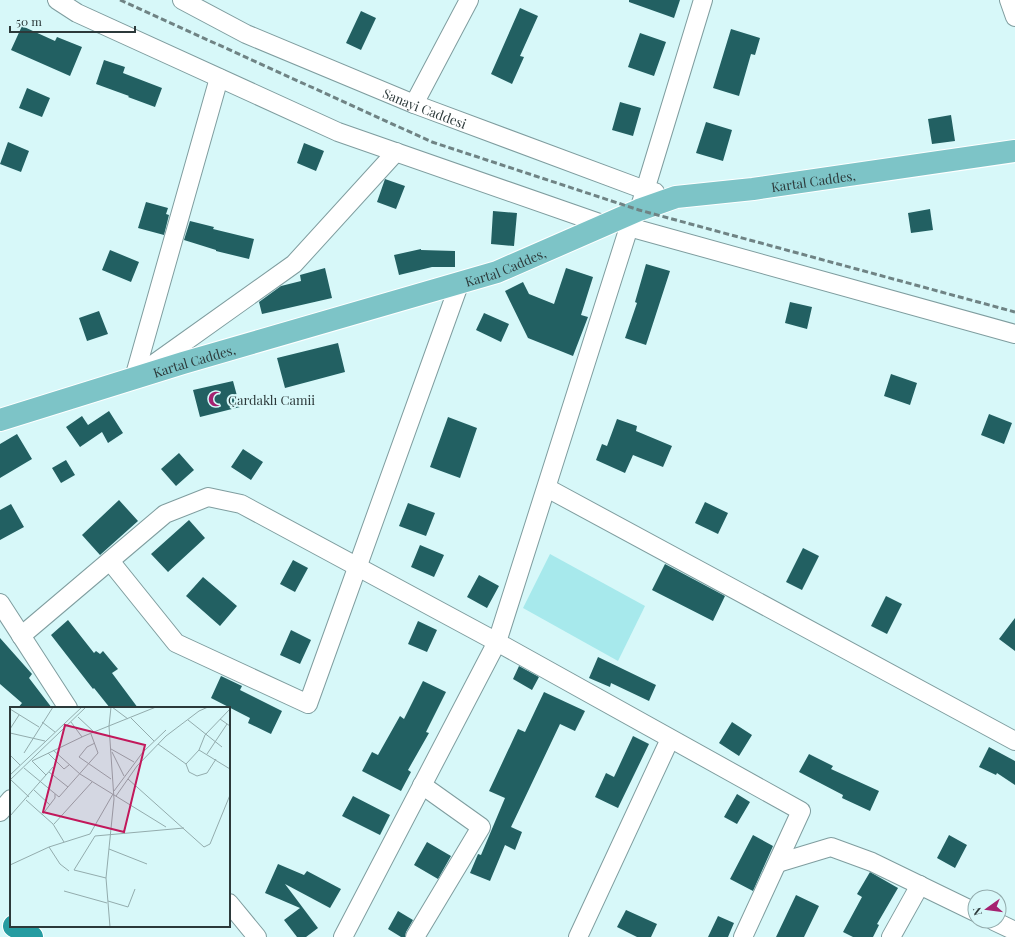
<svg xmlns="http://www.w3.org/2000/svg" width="1015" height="937" viewBox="0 0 1015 937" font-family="'Playfair Display',serif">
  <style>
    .green { fill: #a7e9ec }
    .building { fill: #226062 }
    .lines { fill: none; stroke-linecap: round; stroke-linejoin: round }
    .minor-casing { stroke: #7f9d9f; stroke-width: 20 }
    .major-casing { stroke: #fff; stroke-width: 24 }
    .highway-casing { stroke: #fff; stroke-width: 24 }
    .minor { stroke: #fff; stroke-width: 18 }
    .major { stroke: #7dc4c7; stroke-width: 22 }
    .highway { stroke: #269ca1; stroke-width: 22 }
    .rail { stroke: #6f8384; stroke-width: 3; stroke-dasharray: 6 3; stroke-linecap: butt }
    .labels { text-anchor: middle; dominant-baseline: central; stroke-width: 4; stroke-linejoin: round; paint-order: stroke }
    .street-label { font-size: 13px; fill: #2c393a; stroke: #d7f8f9 }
    .poi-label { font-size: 13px; fill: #2c393a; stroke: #d7f8f9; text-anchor: start }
    .inset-road { fill: none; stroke: #93acad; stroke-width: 1 }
    .view { fill: #c2185b; fill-opacity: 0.15; stroke: #c2185b; stroke-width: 2 }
    .inset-edge { fill: none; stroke: #2c393a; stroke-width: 2 }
  </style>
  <rect width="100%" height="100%" fill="#d7f8f9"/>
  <path class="green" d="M 550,554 L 645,606 L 618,661 L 523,608 Z"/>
  <path class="building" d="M 629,0 L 680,0 L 674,18 L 629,2 Z
    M 520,8 L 538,16 L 520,56 L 524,57 L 512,84 L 491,74 Z
    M 361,11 L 376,18 L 361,50 L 346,43 Z
    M 22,26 L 55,41 L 57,37 L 82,47 L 70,76 L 11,50 Z
    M 731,29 L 760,38 L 755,55 L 751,54 L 739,96 L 713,88 Z
    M 640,33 L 666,42 L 654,76 L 628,67 Z
    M 104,60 L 125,67 L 123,73 L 162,88 L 155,107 L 128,97 L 129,96 L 96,84 Z
    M 27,88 L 50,98 L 42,117 L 19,108 Z
    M 620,102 L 641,108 L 633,136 L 612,130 Z
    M 951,115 L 955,141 L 932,144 L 928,119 Z
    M 706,122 L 732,130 L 723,161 L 696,153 Z
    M 8,142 L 29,151 L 21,172 L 0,164 Z
    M 304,143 L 324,151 L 316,171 L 297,163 Z
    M 385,179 L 405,186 L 396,209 L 377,202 Z
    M 146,202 L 168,208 L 166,214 L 169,215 L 164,235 L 138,228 Z
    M 930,209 L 933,230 L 911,233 L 908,213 Z
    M 493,211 L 517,213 L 514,246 L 491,244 Z
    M 190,221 L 214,227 L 213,229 L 254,239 L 249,259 L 216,251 L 216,250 L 184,240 Z
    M 421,249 L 421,250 L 455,251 L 455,267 L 432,267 L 399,275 L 394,255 Z
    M 110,250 L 139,262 L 131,282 L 102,270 Z
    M 646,264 L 670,271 L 646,345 L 625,338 L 637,303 L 635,302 Z
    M 325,268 L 332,298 L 262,314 L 259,302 L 281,286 L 301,281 L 300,275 Z
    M 566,268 L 593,277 L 581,315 L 588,317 L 573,356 L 528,338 L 505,291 L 523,282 L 529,294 L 554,304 Z
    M 790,302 L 812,307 L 807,329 L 785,323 Z
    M 99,311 L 108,334 L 87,341 L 79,318 Z
    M 484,313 L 509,324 L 501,342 L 476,330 Z
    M 338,343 L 345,372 L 285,388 L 277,358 Z
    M 891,374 L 917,383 L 910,405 L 884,396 Z
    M 233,381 L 240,407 L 200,417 L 193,390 Z
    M 109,411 L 123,433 L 108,443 L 102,432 L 80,447 L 66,427 L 82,416 L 88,425 Z
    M 989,414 L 1012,423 L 1004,444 L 981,435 Z
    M 448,417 L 477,428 L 460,478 L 430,467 Z
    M 617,419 L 637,426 L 636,431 L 672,446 L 663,467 L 633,455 L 625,473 L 596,460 L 602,444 L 607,446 Z
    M 17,434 L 32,459 L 0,478 L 0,444 Z
    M 243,449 L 263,462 L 251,480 L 231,467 Z
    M 179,453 L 194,470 L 176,486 L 161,469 Z
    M 66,460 L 75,475 L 61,483 L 52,468 Z
    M 119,500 L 138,521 L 100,555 L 82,535 Z
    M 705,502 L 728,513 L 718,534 L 695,523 Z
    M 408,503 L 435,513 L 426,536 L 399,526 Z
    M 11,504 L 24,527 L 0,540 L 0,510 Z
    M 189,520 L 205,538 L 168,572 L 151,554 Z
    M 420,545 L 444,555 L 434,577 L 411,567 Z
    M 803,548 L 819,556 L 802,590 L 786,582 Z
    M 293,560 L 308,568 L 295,592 L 280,584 Z
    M 665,564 L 725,596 L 713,621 L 652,590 Z
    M 479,575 L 499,586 L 487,608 L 467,597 Z
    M 203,577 L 237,606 L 220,626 L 186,596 Z
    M 886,596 L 902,604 L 887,634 L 871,626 Z
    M 1015,618 L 1015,651 L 999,639 Z
    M 68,620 L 94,653 L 96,651 L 100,654 L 103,651 L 118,669 L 112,673 L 138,708 L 110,708 L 94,688 L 93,689 L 51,635 Z
    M 418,621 L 437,630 L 427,652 L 408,644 Z
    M 291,630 L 311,640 L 300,664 L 280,655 Z
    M 0,638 L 32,674 L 29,678 L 52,708 L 18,708 L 22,703 L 0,684 Z
    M 598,657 L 656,685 L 649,701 L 611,683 L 610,687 L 589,678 Z
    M 519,666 L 539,677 L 532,690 L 513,679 Z
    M 221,676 L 242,686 L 240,690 L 282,711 L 271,734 L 248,723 L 250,718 L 211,698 Z
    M 423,681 L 446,692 L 426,732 L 429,733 L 408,770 L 411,772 L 401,791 L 362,771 L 372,752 L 378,755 L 400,716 L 404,719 Z
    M 544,692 L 585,711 L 575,731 L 560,724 L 511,827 L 522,832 L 515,850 L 505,845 L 490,881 L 470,873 L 478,854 L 481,855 L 505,798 L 489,791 L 518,729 L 525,732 Z
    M 732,722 L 752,735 L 739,756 L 719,743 Z
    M 633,736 L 649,744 L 618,808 L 595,797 L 606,773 L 614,777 Z
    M 989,747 L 1015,761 L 1015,785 L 997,773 L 996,775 L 979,767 Z
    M 809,754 L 833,766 L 831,769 L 879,791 L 870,811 L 842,798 L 843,795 L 799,772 Z
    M 737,794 L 750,802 L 737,824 L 724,817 Z
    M 353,796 L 390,815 L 380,835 L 342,816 Z
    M 753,835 L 773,846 L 753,891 L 730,879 Z
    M 949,835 L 967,845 L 955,868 L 937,858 Z
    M 427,842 L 451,856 L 438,879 L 414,865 Z
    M 278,864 L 304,875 L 307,871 L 341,889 L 330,908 L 285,884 L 318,928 L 306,937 L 297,937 L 284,920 L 300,908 L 265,893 Z
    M 870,872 L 898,888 L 877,924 L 879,925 L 873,937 L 853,937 L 843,932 L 862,897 L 857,894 Z
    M 796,895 L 819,906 L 804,937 L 776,937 Z
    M 626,910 L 657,924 L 651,937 L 637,937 L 617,927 Z
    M 398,911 L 413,920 L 406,932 L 405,937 L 401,937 L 388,929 Z
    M 718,916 L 734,923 L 728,937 L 708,937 Z"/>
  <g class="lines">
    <defs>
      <g id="minor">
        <path d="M 57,0 L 77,13 L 338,132 L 605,225"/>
        <path id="s1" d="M 182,0 L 246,34 L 414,104 L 645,190 L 655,192"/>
        <path d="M 1009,0 L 1015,17"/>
        <path d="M 219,78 L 134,378 L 294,264 L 396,152"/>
        <path d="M 414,104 L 469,0"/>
        <path d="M 629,227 L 1015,334"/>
        <path d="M 547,488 L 1015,741"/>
        <path d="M 110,561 L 176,643 L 308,704 L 460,282"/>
        <path d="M 0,603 L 68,708"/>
        <path d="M 21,636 L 165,514 L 208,497 L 241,504 L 497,642 L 801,811 L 743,937"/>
        <path d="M 0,812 L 11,799"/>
        <path d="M 778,863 L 831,847 L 872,862 L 975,912"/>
        <path d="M 229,903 L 257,937"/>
        <path d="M 994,921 L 1015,931"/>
        <path d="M 343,937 L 497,642 L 629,227 L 639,210 L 703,0"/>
        <path d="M 415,937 L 481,827 L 422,785"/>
        <path d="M 578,937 L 670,739"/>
        <path d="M 891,937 L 920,885"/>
      </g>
      <g id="major">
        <path id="s2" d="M 0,420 L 183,363 L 497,272 L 639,210 L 676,197 L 753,189 L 1015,151"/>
      </g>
      <path id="highway" d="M 14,926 L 32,937"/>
    </defs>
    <use href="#minor" class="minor-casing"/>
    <use href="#major" class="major-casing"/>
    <use href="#highway" class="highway-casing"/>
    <use href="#minor" class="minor"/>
    <use href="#major" class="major"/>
    <use href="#highway" class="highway"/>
    <path class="rail" d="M 120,0 L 432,142 L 639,210 L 1015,312"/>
  </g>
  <defs>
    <symbol id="mosque-bare" viewBox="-9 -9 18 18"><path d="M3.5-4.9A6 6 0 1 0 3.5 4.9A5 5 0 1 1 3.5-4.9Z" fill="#a52270" stroke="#d7f8f9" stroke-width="2.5" paint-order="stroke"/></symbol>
  </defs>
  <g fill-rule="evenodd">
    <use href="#mosque-bare" x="205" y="388" width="22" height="22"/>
  </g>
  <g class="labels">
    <g class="street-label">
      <text stroke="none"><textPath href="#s1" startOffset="266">Sanayi Caddesi</textPath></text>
      <text stroke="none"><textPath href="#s2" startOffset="851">Kartal Caddes,</textPath></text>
      <text stroke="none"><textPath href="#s2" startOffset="528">Kartal Caddes,</textPath></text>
      <text stroke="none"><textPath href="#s2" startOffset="203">Kartal Caddes,</textPath></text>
    </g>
    <g class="poi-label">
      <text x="228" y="399">Çardaklı Camii</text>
    </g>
  </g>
  <g transform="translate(10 707)">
    <rect width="220" height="220" fill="#d7f8f9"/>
    <path class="inset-road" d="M 102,0 L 118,12M 0,2 L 29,20M 68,10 L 84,25M 121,11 L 144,34M 210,12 L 220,19M 178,13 L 212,40M 32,15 L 45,25M 61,15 L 72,30M 99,19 L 101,0M 99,19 L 104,92 L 96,171 L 100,220M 0,22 L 9,8M 0,26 L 35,34M 85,36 L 77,40 L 69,50 L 101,72M 148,37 L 176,57 L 189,43 L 220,62M 101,42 L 124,55M 43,43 L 70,67 L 156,120M 189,43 L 195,28 L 220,2M 102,45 L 114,69M 14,46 L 43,0M 38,46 L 54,62 L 59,58M 197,47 L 217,17M 0,48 L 10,58M 22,54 L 74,29 L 146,0M 22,54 L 36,68 L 43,60M 176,57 L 179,65 L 187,69 L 197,66 L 206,52M 14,61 L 49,90 L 88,46 L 81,27M 39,65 L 58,80M 0,68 L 72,0M 118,72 L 194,140 L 200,137 L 220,88M 0,73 L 76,0M 1,73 L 19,90M 24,83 L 40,98M 104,84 L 133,45 L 156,23M 106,89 L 127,59 L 156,29 L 189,4 L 198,0M 16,93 L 43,117 L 54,135M 32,108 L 45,91 L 45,87M 0,109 L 36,68M 44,117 L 82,75M 39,140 L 50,157 L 59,164M 99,142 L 137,157M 0,158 L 39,140 L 80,127 L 103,87M 96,171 L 64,163 L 85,129 L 174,121M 54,184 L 97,196M 98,194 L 118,200 L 125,182"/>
    <path class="view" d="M 55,18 L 135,38 L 114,125 L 33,105 Z"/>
    <rect width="220" height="220" class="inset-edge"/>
  </g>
  <g transform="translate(987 909) rotate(256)"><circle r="19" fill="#d7f8f9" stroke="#93acad"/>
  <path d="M0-3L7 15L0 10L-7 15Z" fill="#a52270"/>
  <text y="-6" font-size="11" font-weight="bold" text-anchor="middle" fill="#2c393a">N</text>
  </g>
  <path d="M10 26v6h125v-6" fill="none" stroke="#2c393a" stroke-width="2"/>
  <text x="16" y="26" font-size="12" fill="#2c393a" stroke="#d7f8f9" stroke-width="3" paint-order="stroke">50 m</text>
</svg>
